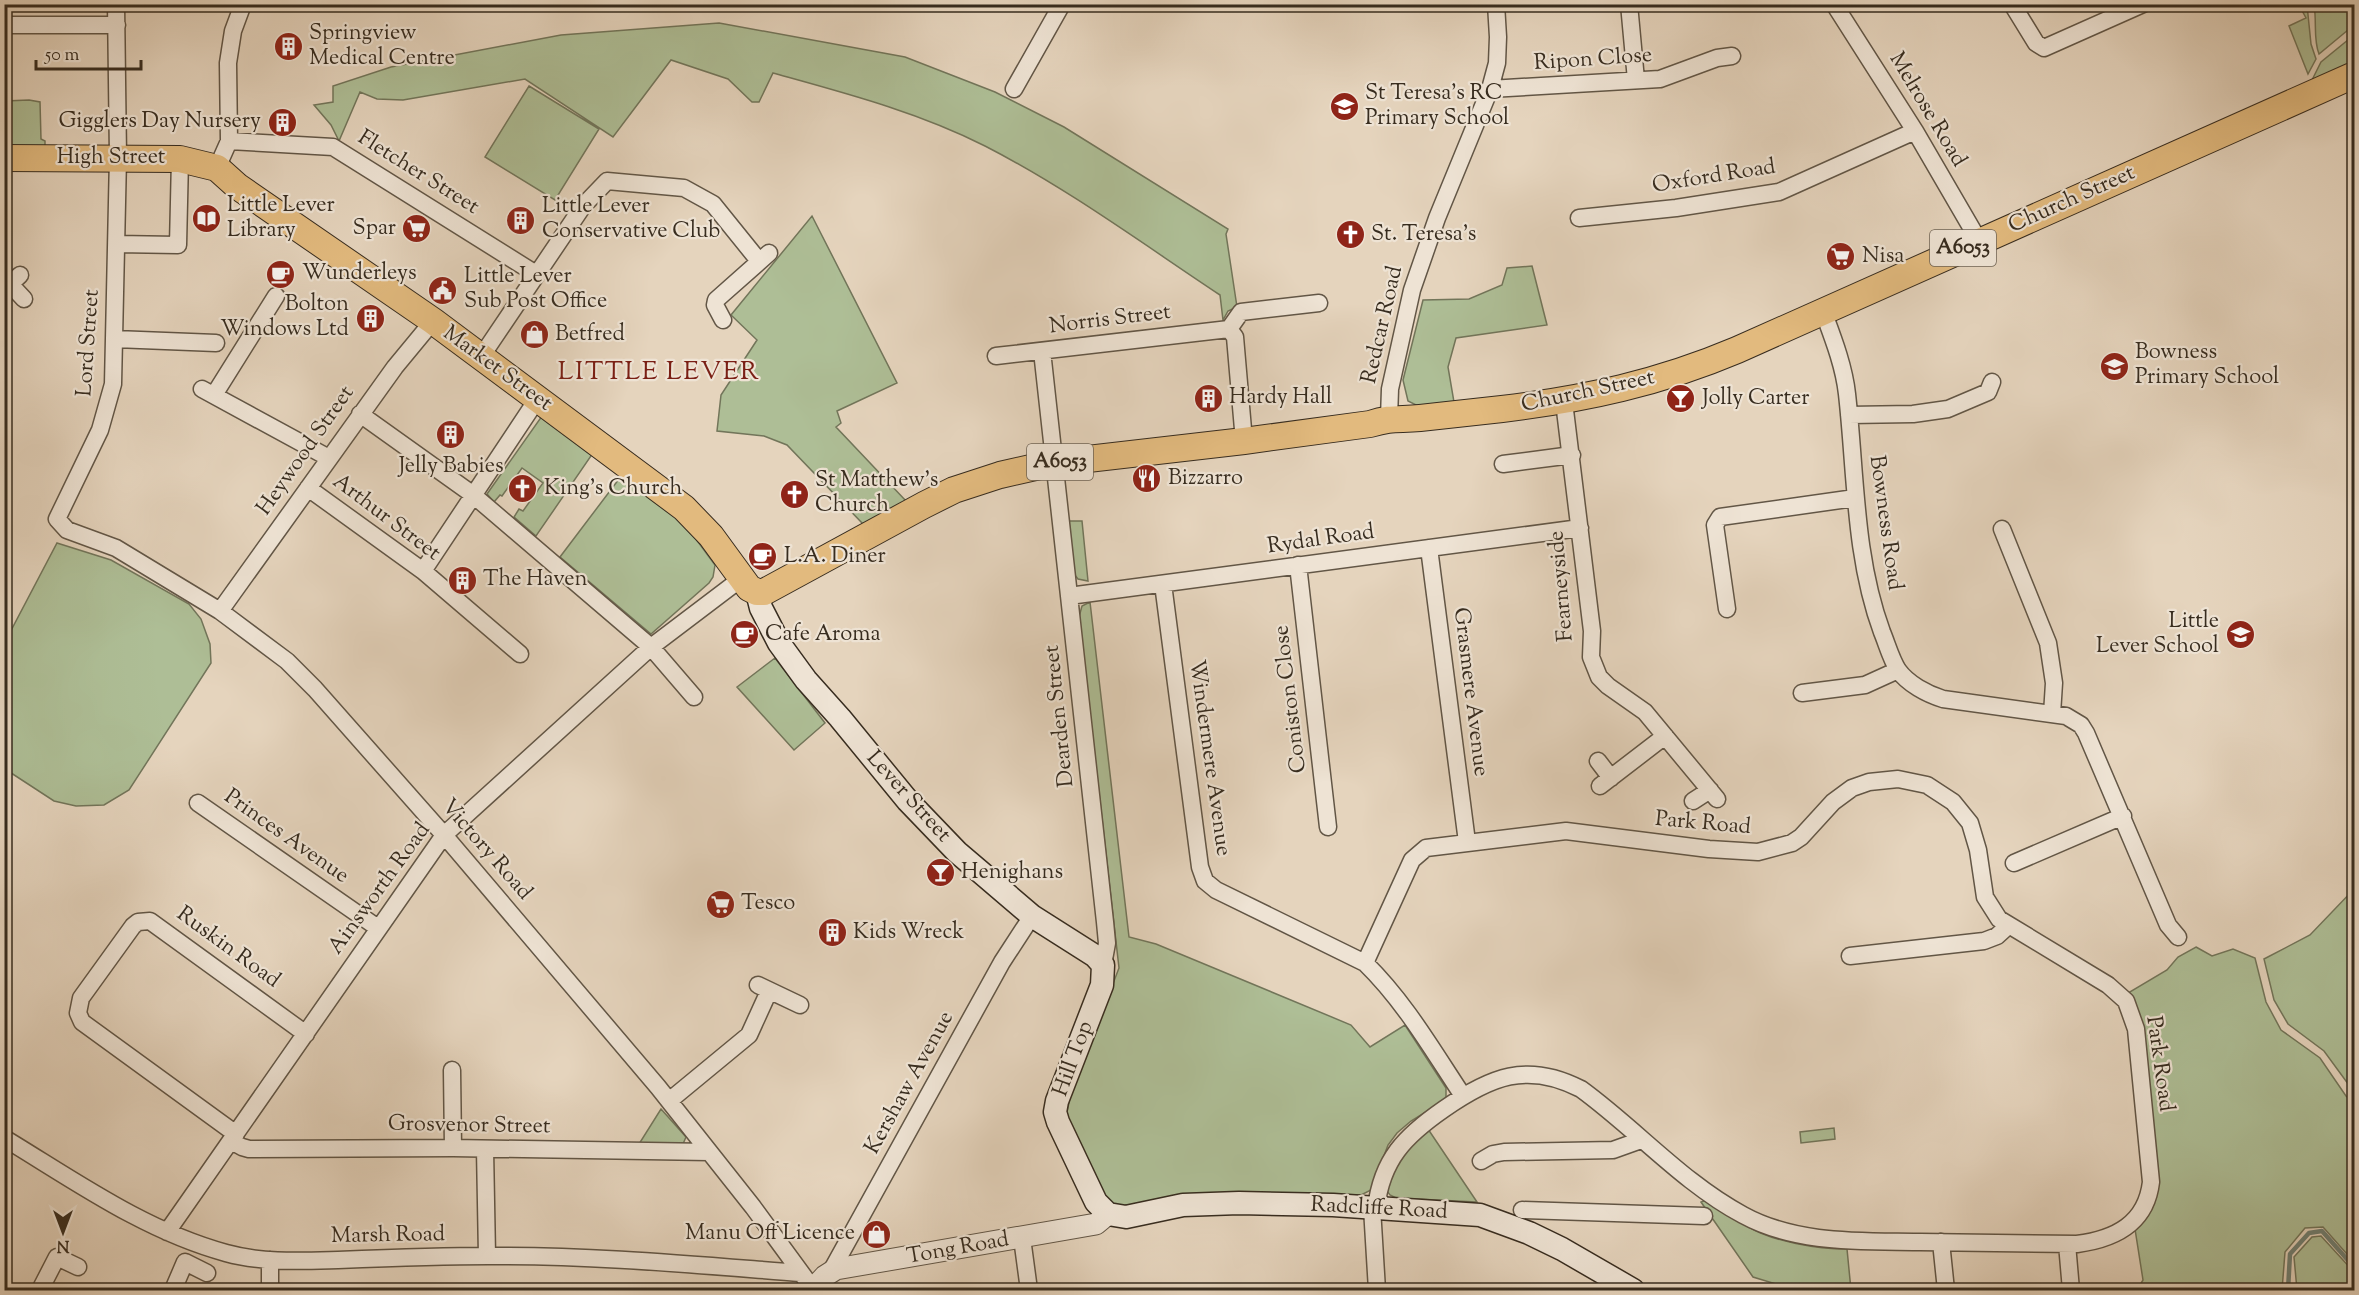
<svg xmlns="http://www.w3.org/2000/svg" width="2359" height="1295" viewBox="0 0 2359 1295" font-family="'Sorts Mill Goudy',serif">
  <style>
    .green { fill: #aebe96; stroke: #72755a; stroke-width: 1.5 }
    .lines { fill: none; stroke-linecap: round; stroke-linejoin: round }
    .stream { stroke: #708074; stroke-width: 4.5 }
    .minor-casing { stroke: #625646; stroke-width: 19 }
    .tertiary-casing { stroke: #625646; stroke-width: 23 }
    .secondary-casing { stroke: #372c1f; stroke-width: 25 }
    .primary-casing { stroke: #372c1f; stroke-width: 28 }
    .minor { stroke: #eee3d4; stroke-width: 16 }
    .tertiary { stroke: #eee3d4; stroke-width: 21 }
    .secondary { stroke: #eee3d4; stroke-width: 22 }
    .primary { stroke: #e2ba7e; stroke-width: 26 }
    .labels { text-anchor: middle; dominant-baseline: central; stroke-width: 4.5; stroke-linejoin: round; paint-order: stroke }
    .shield { fill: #eee3d4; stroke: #6e6355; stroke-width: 1.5 }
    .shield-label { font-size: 21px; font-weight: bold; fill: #372c1f }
    .poi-label { font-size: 22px; fill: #372c1f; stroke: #eee3d4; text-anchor: start }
    .street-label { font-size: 22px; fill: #372c1f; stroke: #eee3d4 }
    .quarter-label { font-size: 26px; letter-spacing: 1.5px; fill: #7a1f14; stroke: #eee3d4 }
  </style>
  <rect width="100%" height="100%" fill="#e5d4bd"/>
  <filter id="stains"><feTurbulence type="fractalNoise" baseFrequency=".00333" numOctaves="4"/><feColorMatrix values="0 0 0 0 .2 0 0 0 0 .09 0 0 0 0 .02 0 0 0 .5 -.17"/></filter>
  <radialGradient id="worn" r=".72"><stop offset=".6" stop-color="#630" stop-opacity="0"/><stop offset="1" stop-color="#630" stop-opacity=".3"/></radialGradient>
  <path class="green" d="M 2299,5 L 2307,5 L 2311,44 L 2316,59 L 2308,74 L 2289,26 L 2306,18 Z
    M 2314,5 L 2354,5 L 2354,25 L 2319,54 C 2313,39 2317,21 2314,5 Z
    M 719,23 L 905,57 L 995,92 L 1064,127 L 1228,229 L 1226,234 L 1237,307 L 1228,311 L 1223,320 L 1220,295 C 1143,244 1067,188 985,146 C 918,112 845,93 773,73 L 759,102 L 752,102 L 728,79 L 671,60 L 613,137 L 525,79 L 403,100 L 377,99 L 360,92 L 339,141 L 331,125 L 314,105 L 333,102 L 333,86 L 391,67 L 561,35 Z
    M 2354,35 L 2354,64 L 2312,80 L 2321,62 Z
    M 529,86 L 599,129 L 555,200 L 485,157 Z
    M 29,100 L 40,102 L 41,139 L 45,141 L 45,148 L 5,146 L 5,101 Z
    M 812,216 L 897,383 L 837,411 L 841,423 L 836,427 L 907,502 L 864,525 L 787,445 L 764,436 L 717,431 L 721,395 L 757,340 L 731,315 Z
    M 1532,266 L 1547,325 L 1456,338 L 1448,367 L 1454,402 L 1418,406 L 1408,401 L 1403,380 L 1423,300 L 1469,299 L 1502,285 L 1507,268 Z
    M 542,416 L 593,453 L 536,536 L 514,517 L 519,509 L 523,511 L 543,483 L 522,468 L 502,496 L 500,495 L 494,502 L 487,494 Z
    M 622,475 L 675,517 L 693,535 L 715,565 L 713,577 L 709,583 L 651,634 L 560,557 Z
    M 1069,521 L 1082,521 L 1088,581 L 1078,579 L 1074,574 Z
    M 57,543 L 111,560 L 189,604 L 201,619 L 210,644 L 211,663 L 129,790 L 104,805 L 76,806 L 54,801 L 5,769 L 5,642 Z
    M 1090,602 L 1129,937 L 1156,944 L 1351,1025 L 1370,1047 L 1405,1025 L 1446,1088 L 1446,1098 L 1442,1102 L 1411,1121 L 1397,1133 L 1388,1145 L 1371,1190 L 1361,1195 L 1230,1193 L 1126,1208 L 1107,1202 L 1069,1123 L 1067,1112 L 1071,1093 L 1119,968 L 1079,617 L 1082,606 Z
    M 775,658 L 825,723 L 794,750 L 737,687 Z
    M 2354,889 L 2354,1092 L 2324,1051 L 2288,1024 L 2274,1000 L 2264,959 L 2310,935 Z
    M 2196,947 L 2212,956 L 2233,949 L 2255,958 L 2266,1002 L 2281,1030 L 2320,1058 L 2346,1096 L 2354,1103 L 2354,1262 L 2323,1227 L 2305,1228 L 2285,1252 L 2282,1290 L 2137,1290 L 2143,1280 L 2135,1229 C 2150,1213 2156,1201 2159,1180 L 2142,1028 L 2128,993 L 2167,970 L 2178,957 Z
    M 661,1109 L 686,1137 L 683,1144 L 639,1144 Z
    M 1834,1128 L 1835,1139 L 1801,1143 L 1800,1132 Z
    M 1428,1129 L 1477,1202 L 1396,1198 L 1390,1195 L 1384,1187 L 1403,1151 Z
    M 1709,1199 C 1722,1208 1734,1219 1747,1226 C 1773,1242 1818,1249 1847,1249 L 1851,1290 L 1796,1290 L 1753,1277 L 1701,1202 Z
    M 2321,1236 L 2354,1272 L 2354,1290 L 2297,1290 L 2294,1257 L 2312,1237 Z"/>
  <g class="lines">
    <path class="stream" d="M 2288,1290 L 2290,1254 L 2309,1233 L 2322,1231 L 2354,1267"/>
    <defs>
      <path id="minor" d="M 116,4 L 118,157 L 113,384 L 100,430 L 57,519 L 67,530 L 116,548 L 220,611 L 287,661 L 315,689 L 444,835 L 658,1087 L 753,1207 L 813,1289
        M 1629,4 L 1636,80
        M 1834,4 L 1915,131 L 1979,241
        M 2012,4 L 2036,43 L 2044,48 L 2143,4
        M 4,25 L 117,25
        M 1014,89 L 1062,4
        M 1490,89 L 1660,79 L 1717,58 L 1732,56
        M 229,141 L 333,147 L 536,274
        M 217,168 L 229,141 L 228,63 L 233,31 L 243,4
        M 1579,218 L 1676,208 L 1779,192 L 1915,131
        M 117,244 L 178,245 L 180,159
        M 10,284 L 24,299
        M 4,290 L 20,275
        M 1823,311 C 1833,338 1844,366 1847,394 C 1856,474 1854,556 1882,632 C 1887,644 1891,659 1898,670 C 1908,684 1927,694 1943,699 L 2066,716 L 2081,725 L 2086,733 L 2168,925 L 2178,937
        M 723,320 L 715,305 L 716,300 L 769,253
        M 1229,329 L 1235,337 L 1244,441
        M 1229,329 L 1241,312 L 1319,303
        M 115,339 L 216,343
        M 1042,351 L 1105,922 L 1107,943 L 1103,965
        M 996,356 L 1229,329
        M 481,357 L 583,206 L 607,181 L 684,188 L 713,204 L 759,261
        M 202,389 L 329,458
        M 214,395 L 276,296
        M 1564,402 L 1592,631 L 1591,657 L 1599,677 L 1608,686 L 1645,712 L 1717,799
        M 360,414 L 472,494 L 651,647 L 694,697
        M 1849,415 L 1913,414 L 1948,409 L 1988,392 L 1992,382
        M 1389,418 L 1390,389 L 1412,290 L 1437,218 L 1490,89 L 1497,63 L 1498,37 L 1496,4
        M 1503,464 L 1572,455
        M 308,488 L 423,571 L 520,654
        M 2002,529 L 2048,643 L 2054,683 L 2052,714
        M 1429,548 L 1467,842
        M 1298,565 L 1328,827
        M 423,571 L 538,398
        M 1163,584 L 1200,867 L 1205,881 L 1216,890 L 1365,963 C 1405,1002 1433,1051 1463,1096
        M 1069,596 L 1580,528
        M 1727,609 L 1715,525 L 1720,517 L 1855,498
        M 220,611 L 395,367 L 433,321
        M 1802,693 L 1865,685 L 1898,670
        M 1598,761 L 1611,778
        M 1600,786 L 1665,736
        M 1693,801 L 1710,790
        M 198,803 L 378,928
        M 2014,863 L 2123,816
        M 1850,956 L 1984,941 L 1997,936 L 2008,926
        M 1365,963 L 1412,860 L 1426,848 L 1566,831 L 1709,849 L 1758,852 L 1792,843 L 1801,837 L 1833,802 L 1852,788 L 1869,782 L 1898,779 L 1927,785 L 1953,802 L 1970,823 L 1978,850 L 1985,897 L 1999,919 L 2108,985 L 2126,1001 L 2136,1029 L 2151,1182 C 2146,1224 2115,1239 2077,1244 C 2023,1243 1970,1243 1917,1242 C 1859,1241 1796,1244 1743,1215 C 1683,1183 1636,1129 1581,1089 C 1527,1061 1490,1077 1444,1109 C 1405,1136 1382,1159 1376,1208
        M 758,985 L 800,1005
        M 452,1070 L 453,1148
        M 669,1101 L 749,1035 L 769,991
        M 236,1134 L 82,1022 L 78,1013 L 81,998 L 133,926 L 138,922 L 150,921 L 306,1034
        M 4,1138 C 75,1181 145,1231 226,1253 C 262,1263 301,1261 338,1260 C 388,1258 438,1256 488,1256 C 593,1255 697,1265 801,1273
        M 231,1141 L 242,1147 L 249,1149 L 453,1148 L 709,1152
        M 485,1149 L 487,1256
        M 1481,1161 L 1493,1154 L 1504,1152 L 1613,1150 L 1641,1140
        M 1372,1208 L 1377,1290
        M 1522,1210 L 1704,1216
        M 167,1232 L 444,835 L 651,647 L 742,578
        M 1022,1238 L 1029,1290
        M 1941,1242 L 1946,1290
        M 2067,1244 L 2071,1290
        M 270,1260 L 270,1290
        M 830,1273 L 1002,962 L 1032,916
        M 40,1290 L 57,1257 L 78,1267
        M 173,1290 L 185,1262 L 207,1273"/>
      <path id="tertiary" d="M 812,1290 L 825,1276 L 836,1269 L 1096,1224 L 1108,1214"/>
      <path id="secondary" d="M 757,592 L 761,608 L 779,643 L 806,680 L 840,718 L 908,801 L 957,852 L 1032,916 L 1095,956 L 1103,965 L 1102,985 L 1057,1101 L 1055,1112 L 1058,1122 L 1096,1202 L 1108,1214 L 1126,1217 L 1183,1205 L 1239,1203 L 1333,1205 L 1480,1215 L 1529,1233 L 1562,1249 L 1633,1290"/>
      <path id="primary" d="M 4,158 L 180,159 L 217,168 L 237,186 L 433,321 L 684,508 L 711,536 L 749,588 L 757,592 L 764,592 L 924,505 L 954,490 L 1000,475 L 1053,463 L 1244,441 L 1370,424 C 1392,417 1399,420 1420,418 C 1447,415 1475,412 1502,409 C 1585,399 1659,383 1737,350 L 2354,75"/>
    </defs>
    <use href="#minor" class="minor-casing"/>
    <use href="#tertiary" class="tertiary-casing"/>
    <use href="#secondary" class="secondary-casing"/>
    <use href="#primary" class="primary-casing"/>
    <use href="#minor" class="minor"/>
    <use href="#tertiary" class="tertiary"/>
    <use href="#secondary" class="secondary"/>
    <use href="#primary" class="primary"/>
  </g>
  <defs>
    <symbol id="building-disc" viewBox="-11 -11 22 22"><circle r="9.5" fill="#8f2418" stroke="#eee3d4"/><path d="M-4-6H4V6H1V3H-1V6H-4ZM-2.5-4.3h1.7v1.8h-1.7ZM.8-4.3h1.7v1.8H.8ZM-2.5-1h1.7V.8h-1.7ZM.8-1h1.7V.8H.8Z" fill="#fff"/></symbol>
    <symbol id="school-disc" viewBox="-11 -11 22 22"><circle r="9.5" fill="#8f2418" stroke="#eee3d4"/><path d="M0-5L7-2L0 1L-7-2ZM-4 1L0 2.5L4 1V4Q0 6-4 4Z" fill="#fff"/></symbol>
    <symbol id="library-disc" viewBox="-11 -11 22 22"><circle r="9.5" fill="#8f2418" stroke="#eee3d4"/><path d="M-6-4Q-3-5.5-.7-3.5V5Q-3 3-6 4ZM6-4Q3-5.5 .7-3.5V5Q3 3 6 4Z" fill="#fff"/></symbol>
    <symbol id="supermarket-disc" viewBox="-11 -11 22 22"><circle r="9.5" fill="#8f2418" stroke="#eee3d4"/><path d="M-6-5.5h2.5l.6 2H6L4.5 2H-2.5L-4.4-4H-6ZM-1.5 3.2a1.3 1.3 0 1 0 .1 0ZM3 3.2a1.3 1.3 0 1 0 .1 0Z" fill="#fff"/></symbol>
    <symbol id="church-disc" viewBox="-11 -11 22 22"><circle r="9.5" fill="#8f2418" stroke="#eee3d4"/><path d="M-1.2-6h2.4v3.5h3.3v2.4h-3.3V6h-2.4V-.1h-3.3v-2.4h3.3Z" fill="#fff"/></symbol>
    <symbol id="cafe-disc" viewBox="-11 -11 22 22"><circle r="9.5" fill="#8f2418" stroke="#eee3d4"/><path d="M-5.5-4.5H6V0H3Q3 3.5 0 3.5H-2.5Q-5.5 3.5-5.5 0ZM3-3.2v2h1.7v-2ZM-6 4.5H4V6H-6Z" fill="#fff"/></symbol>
    <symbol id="civic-disc" viewBox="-11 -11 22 22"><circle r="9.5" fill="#8f2418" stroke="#eee3d4"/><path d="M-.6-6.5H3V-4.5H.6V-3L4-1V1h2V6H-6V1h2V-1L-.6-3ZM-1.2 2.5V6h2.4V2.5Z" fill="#fff"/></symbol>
    <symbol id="shop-disc" viewBox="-11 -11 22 22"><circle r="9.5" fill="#8f2418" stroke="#eee3d4"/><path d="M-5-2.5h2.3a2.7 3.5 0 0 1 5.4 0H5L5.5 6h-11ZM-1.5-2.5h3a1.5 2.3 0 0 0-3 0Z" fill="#fff"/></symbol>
    <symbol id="bar-disc" viewBox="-11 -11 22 22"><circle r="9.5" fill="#8f2418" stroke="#eee3d4"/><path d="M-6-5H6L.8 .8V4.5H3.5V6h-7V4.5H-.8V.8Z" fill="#fff"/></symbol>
    <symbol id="restaurant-disc" viewBox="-11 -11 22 22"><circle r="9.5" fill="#8f2418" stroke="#eee3d4"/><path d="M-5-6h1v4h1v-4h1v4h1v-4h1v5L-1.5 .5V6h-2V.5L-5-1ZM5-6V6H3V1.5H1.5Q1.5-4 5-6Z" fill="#fff"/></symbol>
  </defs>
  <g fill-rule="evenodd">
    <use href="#building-disc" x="272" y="30" width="33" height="33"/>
    <use href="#school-disc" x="1328" y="90" width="33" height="33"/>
    <use href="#building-disc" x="266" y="106" width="33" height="33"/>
    <use href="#library-disc" x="190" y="202" width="33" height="33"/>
    <use href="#building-disc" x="504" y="204" width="33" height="33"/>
    <use href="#supermarket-disc" x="400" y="212" width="33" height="33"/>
    <use href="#church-disc" x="1334" y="218" width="33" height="33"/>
    <use href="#supermarket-disc" x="1824" y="240" width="33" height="33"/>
    <use href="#cafe-disc" x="264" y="258" width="33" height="33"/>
    <use href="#civic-disc" x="426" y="274" width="33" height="33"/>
    <use href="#building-disc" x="354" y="302" width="33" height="33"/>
    <use href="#shop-disc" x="518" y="318" width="33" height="33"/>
    <use href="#school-disc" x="2098" y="350" width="33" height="33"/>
    <use href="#building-disc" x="1192" y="382" width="33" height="33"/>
    <use href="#bar-disc" x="1664" y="382" width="33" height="33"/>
    <use href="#building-disc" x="434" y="418" width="33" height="33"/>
    <use href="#restaurant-disc" x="1130" y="462" width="33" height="33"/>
    <use href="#church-disc" x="506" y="472" width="33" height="33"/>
    <use href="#church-disc" x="778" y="478" width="33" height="33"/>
    <use href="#cafe-disc" x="746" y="540" width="33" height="33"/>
    <use href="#building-disc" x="446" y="564" width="33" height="33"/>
    <use href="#cafe-disc" x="728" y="618" width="33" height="33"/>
    <use href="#school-disc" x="2224" y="618" width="33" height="33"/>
    <use href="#bar-disc" x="924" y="856" width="33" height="33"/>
    <use href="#supermarket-disc" x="704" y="888" width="33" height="33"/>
    <use href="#building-disc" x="816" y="916" width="33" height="33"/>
    <use href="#shop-disc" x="860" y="1218" width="33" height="33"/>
  </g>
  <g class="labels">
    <g class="shield">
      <rect x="1930" y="230" width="66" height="36" rx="4.5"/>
      <rect x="1027" y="444" width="66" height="36" rx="4.5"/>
    </g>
    <g class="shield-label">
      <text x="1963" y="248">A6053</text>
      <text x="1060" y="462">A6053</text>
    </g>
    <g class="poi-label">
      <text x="309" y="34">Springview<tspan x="309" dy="25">Medical Centre</tspan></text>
      <text x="1365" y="94">St Teresa's RC<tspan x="1365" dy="25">Primary School</tspan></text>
      <text x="261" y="122" text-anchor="end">Gigglers Day Nursery</text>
      <text x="227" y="206">Little Lever<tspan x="227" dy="25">Library</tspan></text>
      <text x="542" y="207">Little Lever<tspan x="542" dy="25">Conservative Club</tspan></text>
      <text x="396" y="229" text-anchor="end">Spar</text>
      <text x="1371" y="235">St. Teresa's</text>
      <text x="1862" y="257">Nisa</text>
      <text x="302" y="274">Wunderleys</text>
      <text x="464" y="277">Little Lever<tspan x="464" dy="25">Sub Post Office</tspan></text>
      <text x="349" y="305" text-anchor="end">Bolton<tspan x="349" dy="25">Windows Ltd</tspan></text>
      <text x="555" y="335">Betfred</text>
      <text x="2135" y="353">Bowness<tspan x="2135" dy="25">Primary School</tspan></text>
      <text x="1229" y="398">Hardy Hall</text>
      <text x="1702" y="399">Jolly Carter</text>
      <text x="451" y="467" text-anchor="middle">Jelly Babies</text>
      <text x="1168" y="479">Bizzarro</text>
      <text x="815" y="481">St Matthew's<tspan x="815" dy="25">Church</tspan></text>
      <text x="544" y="489">King's Church</text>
      <text x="784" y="557">L.A. Diner</text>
      <text x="483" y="580">The Haven</text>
      <text x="2219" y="622" text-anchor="end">Little<tspan x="2219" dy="25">Lever School</tspan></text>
      <text x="765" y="635">Cafe Aroma</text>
      <text x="961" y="873">Henighans</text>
      <text x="741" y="904">Tesco</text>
      <text x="853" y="933">Kids Wreck</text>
      <text x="855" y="1234" text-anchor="end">Manu Off Licence</text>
    </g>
    <g class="street-label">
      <text transform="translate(1593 60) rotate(-4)">Ripon Close</text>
      <text transform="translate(1927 110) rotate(59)">Melrose Road</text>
      <text x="111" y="158">High Street</text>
      <text transform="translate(418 173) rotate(32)">Fletcher Street</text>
      <text transform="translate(1714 177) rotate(-9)">Oxford Road</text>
      <text transform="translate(2072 200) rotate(-24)">Church Street</text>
      <text transform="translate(1110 320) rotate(-7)">Norris Street</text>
      <text transform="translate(1383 325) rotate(-77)">Redcar Road</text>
      <text transform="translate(89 343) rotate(-86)">Lord Street</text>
      <text transform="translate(497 369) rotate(36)">Market Street</text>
      <text transform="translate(1588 392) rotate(-12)">Church Street</text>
      <text transform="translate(306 451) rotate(-55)">Heywood Street</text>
      <text transform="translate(386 518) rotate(37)">Arthur Street</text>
      <text transform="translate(1885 523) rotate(82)">Bowness Road</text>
      <text transform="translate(1321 540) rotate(-8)">Rydal Road</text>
      <text transform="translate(1562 586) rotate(-95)">Fearneyside</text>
      <text transform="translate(1470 692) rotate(83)">Grasmere Avenue</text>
      <text transform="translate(1291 699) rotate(-97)">Coniston Close</text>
      <text transform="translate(1060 716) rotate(-96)">Dearden Street</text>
      <text transform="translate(1209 758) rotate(82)">Windermere Avenue</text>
      <text transform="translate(908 797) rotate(48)">Lever Street</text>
      <text transform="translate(1703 824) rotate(5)">Park Road</text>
      <text transform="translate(286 837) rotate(35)">Princes Avenue</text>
      <text transform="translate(486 850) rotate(49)">Victory Road</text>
      <text transform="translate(380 889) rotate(-54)">Ainsworth Road</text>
      <text transform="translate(228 948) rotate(36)">Ruskin Road</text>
      <text transform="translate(1074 1059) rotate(-70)">Hill Top</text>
      <text transform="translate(2159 1064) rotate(82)">Park Road</text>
      <text transform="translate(910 1083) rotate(-61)">Kershaw Avenue</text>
      <text transform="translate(469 1126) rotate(1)">Grosvenor Street</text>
      <text transform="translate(1379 1209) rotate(3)">Radcliffe Road</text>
      <text transform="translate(388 1236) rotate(-1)">Marsh Road</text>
      <text transform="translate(958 1249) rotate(-10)">Tong Road</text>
    </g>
    <g class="quarter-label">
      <text x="659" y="372">LITTLE LEVER</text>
    </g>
  </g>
  <rect width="2359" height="1295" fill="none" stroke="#e5d4bd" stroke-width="24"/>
  <rect x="6" y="6" width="2347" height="1283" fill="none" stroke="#372c1f" stroke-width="3"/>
  <rect x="12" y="12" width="2335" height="1271" fill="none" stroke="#372c1f" stroke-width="1.5"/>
  <g transform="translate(63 1232) rotate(180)" stroke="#eee3d4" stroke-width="4.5" paint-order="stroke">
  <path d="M0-4.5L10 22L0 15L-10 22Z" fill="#372c1f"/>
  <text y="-9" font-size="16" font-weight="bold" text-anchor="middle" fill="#372c1f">N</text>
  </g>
  <path d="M36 60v9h105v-9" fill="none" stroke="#372c1f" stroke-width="3"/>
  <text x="45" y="60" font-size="18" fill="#372c1f" stroke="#eee3d4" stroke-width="4.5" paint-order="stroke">50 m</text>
  <rect width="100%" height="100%" filter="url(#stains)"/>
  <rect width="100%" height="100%" fill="url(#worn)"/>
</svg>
